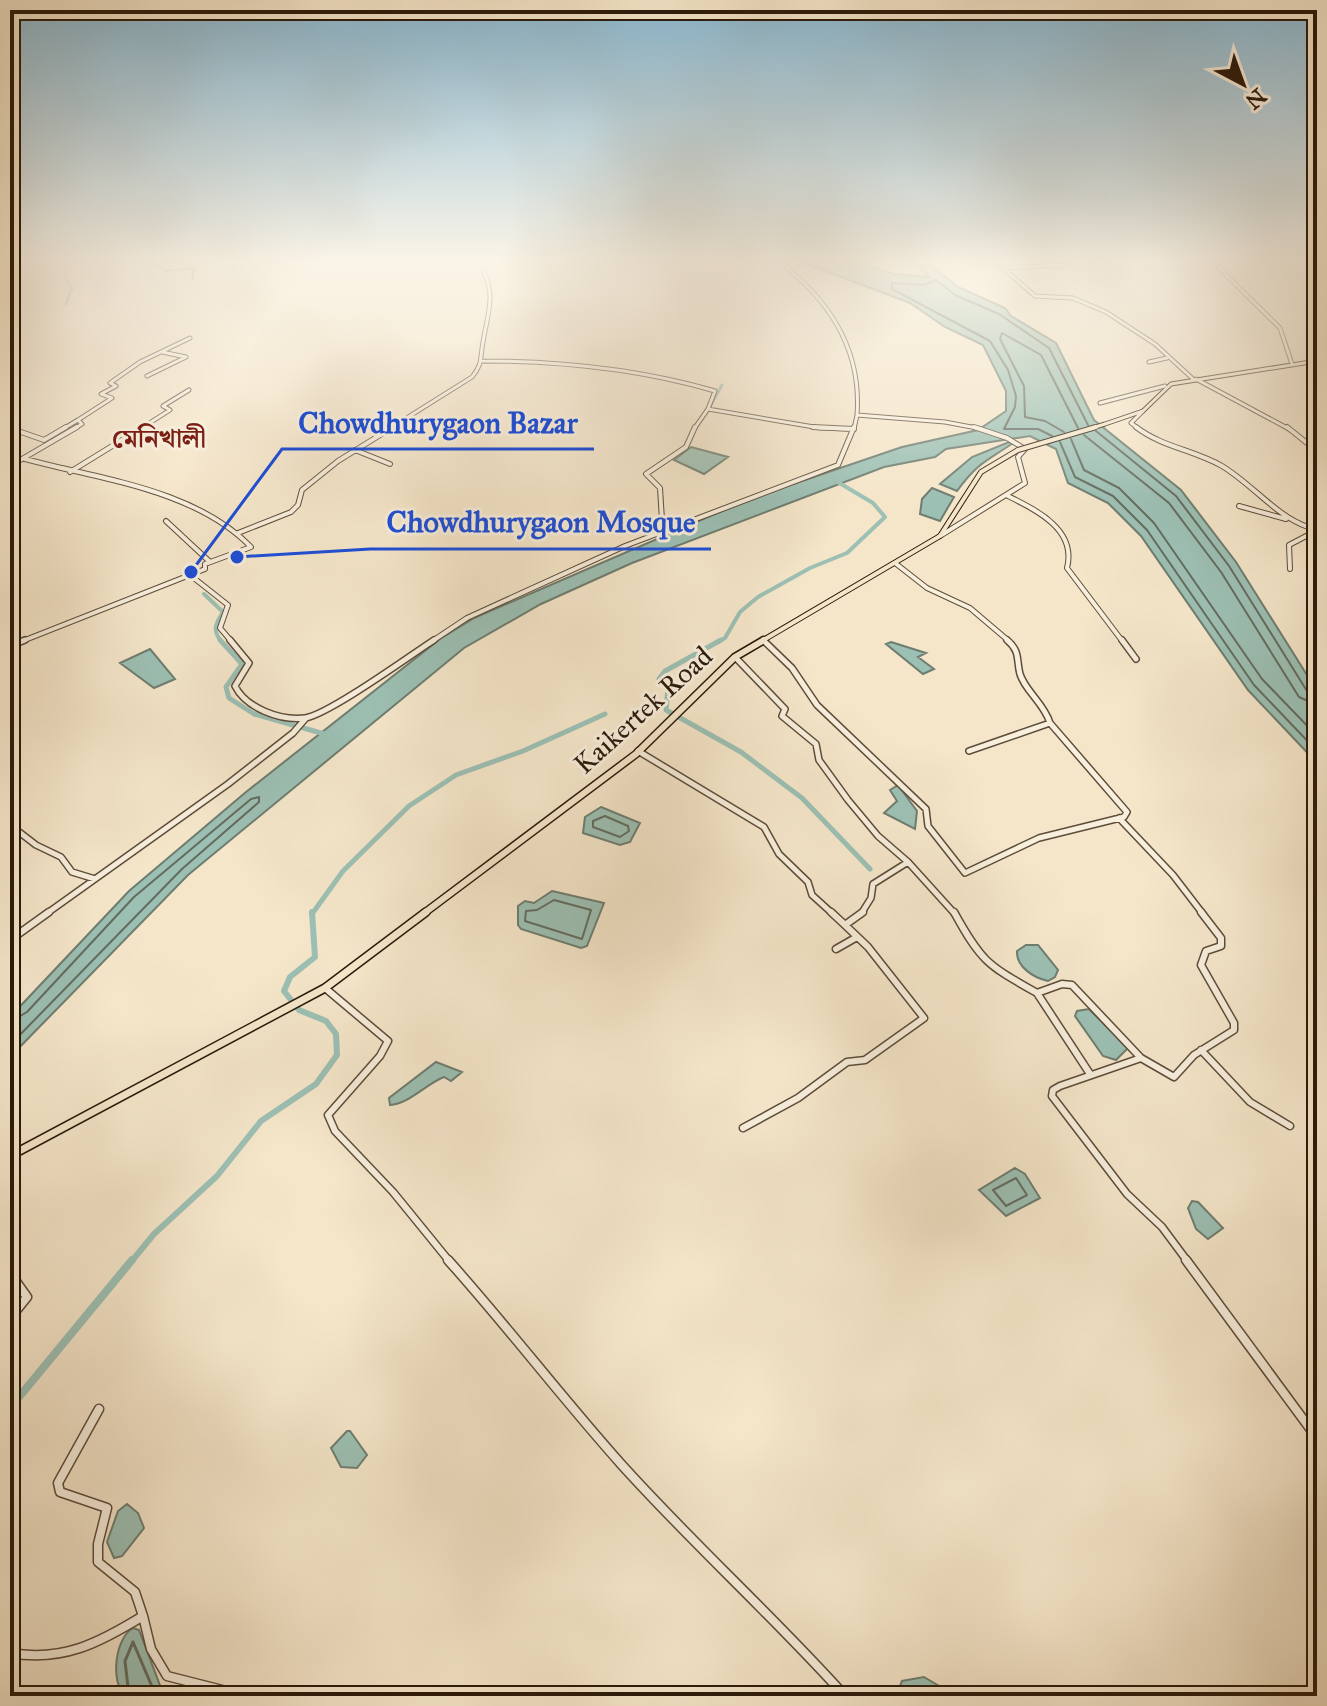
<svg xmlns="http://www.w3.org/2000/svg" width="1327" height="1706" viewBox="0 0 1327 1706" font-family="'IM FELL Great Primer','Noto Serif Bengali',serif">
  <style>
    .water { fill: #9cc0b4; stroke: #6e7d70; stroke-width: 2 }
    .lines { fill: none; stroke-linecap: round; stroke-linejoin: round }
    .shore-far1 { stroke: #636c5f; stroke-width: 2 }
    .shore { stroke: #636c5f; stroke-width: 3 }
    .stream { stroke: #6e7d70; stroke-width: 2 }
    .canal-far4 { stroke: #9cc0b4; stroke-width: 3 }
    .canal-far3 { stroke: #9cc0b4; stroke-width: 4 }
    .canal-far2 { stroke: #9cc0b4; stroke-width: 5 }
    .canal-far1 { stroke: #9cc0b4; stroke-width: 6 }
    .canal { stroke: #9cc0b4; stroke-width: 8 }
    .minor-far4-casing { stroke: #5d4c3a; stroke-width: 5 }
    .minor-far3-casing { stroke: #5d4c3a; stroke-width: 6 }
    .minor-far2-casing { stroke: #5d4c3a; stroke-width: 8 }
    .minor-far1-casing { stroke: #5d4c3a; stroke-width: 9 }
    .minor-casing { stroke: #5d4c3a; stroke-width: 11 }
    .major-far3-casing { stroke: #2a190a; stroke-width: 5 }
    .major-far2-casing { stroke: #2a190a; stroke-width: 6 }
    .major-far1-casing { stroke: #2a190a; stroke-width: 9 }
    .major-casing { stroke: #2a190a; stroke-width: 10 }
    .minor-far4 { stroke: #f8efdd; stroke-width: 3 }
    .minor-far3 { stroke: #f8efdd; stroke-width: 4 }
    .minor-far2 { stroke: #f8efdd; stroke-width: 5 }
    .minor-far1 { stroke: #f8efdd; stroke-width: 6 }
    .minor { stroke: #f8efdd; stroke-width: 8 }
    .major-far3 { stroke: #f5e6ca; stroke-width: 3 }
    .major-far2 { stroke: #f5e6ca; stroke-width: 4 }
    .major-far1 { stroke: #f5e6ca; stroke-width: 6 }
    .major { stroke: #f5e6ca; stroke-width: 7 }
    .major-bridge-far1-casing { stroke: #2a190a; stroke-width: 5; stroke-linecap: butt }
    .major-bridge-casing { stroke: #2a190a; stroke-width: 6; stroke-linecap: butt }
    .major-bridge-far1 { stroke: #f5e6ca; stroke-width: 3 }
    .major-bridge { stroke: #f5e6ca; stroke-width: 4 }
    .labels { text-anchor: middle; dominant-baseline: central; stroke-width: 6; stroke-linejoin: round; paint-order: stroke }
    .far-quarter-label { font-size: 26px; font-weight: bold; fill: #7a1f14; stroke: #f8efdd }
    .street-label { font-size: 28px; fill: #2a190a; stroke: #f8efdd }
    .leader { fill: none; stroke: #1d4ed8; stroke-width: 3 }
    .callout-dot { fill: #1d4ed8; stroke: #f8efdd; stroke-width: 3 }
    .callout-label { font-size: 30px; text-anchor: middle; font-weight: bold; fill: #1d4ed8; stroke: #f8efdd; stroke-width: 6; stroke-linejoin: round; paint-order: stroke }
  </style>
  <rect width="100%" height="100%" fill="#f5e6ca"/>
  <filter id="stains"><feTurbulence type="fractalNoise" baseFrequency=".0025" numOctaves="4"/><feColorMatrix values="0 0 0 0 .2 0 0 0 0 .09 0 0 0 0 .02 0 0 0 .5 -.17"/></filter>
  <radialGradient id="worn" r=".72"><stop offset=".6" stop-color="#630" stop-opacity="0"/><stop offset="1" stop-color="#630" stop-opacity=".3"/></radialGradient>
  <path class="water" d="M 799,261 L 856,261 L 893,274 L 930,277 L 911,261 L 925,261 L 958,287 L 1005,308 L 1011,316 L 1056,343 L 1094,420 L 1181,490 L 1236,562 L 1317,691 L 1317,763 L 1248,690 L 1141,536 L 1108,503 L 1068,483 L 1056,449 L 1030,436 L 946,449 L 935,457 L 884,467 L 632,563 L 541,604 L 464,648 L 188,875 L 10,1057 L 10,1017 L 129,891 L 246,792 L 440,639 L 474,618 L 752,498 L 902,447 L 978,430 L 1006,411 L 1006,391 L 983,345 L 945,327 L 910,303 Z
    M 1009,442 L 1013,443 C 987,461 978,462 957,491 L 940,484 L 972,457 Z
    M 691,447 L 728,457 L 704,474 L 674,460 Z
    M 932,488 L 954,497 L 940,521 L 920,514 L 922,499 Z
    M 891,642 L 926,653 L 918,657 L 934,669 L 923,674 L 886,644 Z
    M 150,649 L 175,679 L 154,688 L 120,663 Z
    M 898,785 L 917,811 L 915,829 L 884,813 L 897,801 L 890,790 Z
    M 601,807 L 640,823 L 630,842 L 620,845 L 583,833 L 585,817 Z
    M 552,891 L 604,903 L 587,946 L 581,948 L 521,929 L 518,925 L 518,906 L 525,901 L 534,903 Z
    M 1026,945 L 1038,945 L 1058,970 L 1055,977 L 1048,981 C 1034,978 1016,967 1017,951 Z
    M 1089,1009 L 1128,1048 L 1116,1060 L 1103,1056 L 1075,1016 L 1077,1011 Z
    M 436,1062 L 462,1072 L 451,1081 L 444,1077 C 426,1084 409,1104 390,1105 L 389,1098 Z
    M 1015,1168 L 1025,1174 L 1040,1198 L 1006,1216 L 979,1190 Z
    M 1192,1201 L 1198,1202 L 1223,1228 L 1208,1239 L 1196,1229 L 1188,1208 Z
    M 347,1431 L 350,1431 L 367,1455 L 357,1468 L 341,1467 L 331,1448 Z
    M 127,1504 L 138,1513 L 144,1528 L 122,1556 L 114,1558 L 107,1542 L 118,1511 Z
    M 133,1628 L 139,1630 L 164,1696 L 125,1696 C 110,1682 115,1638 133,1628 Z
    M 924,1677 L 956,1696 L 896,1696 L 902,1681 Z"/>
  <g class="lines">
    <path class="shore-far1" d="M 1096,431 L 1176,496 L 1229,566 L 1307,691 L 1317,695
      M 1064,432 L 1045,421 L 1025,417 L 1024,386 L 1000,339 L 1002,333 L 1041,355 L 1078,428
      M 1084,435 L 1169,503 L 1221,572 L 1299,697 L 1317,705
      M 1052,436 L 1038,429 L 1004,429 L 1015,407 L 1016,396 L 1008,370 L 990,341 L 892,289 L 892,283 L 924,285 L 936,280 L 955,295 L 999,314 L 1049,348 L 1088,425
      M 1071,439 L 1084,470 L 1119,488 L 1154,523 L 1262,679 L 1317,736
      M 1060,442 L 1075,477 L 1113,496 L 1147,530 L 1254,685 L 1317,751
      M 605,816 L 628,826 L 629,831 L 620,837 L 593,827 L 593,821 Z
      M 554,900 L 591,910 L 582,939 L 525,921 L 526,911 L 537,910 Z
      M 10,1022 L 27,1012 L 134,897 L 251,799 L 259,797 L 259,802 L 182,869 L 10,1045
      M 1016,1178 L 1027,1195 L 1006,1206 L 993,1190 Z"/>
    <path class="shore" d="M 129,1696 L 125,1661 L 133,1642 L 156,1696"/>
    <path class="stream" d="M 149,261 L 166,271 L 194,268 L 192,279"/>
    <path class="canal-far4" d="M 66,304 L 72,288 L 65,276 L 68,261
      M 707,412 L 722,385"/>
    <path class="canal-far3" d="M 204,594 L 223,612 C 215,624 212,631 222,642
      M 718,642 L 725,638 L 740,612 L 758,597 L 810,568 L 847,553 L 885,517 L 873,503 L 836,481"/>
    <path class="canal-far2" d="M 220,640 L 242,664 L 226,687 L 229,698 L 254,714 L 328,735
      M 721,640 L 665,671 L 659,679 L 668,687 L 666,710 L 741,752 L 802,798 L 870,869
      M 312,914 L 343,871 L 409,806 L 456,775 L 523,751 L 605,714"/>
    <path class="canal-far1" d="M 131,1262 L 154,1234 L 217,1176 L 261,1121 L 316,1084 L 337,1055 L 336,1034 L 326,1021 L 299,1010 L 284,991 L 290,977 L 315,957 L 312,912"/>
    <path class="canal" d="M 10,1408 L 132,1260"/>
    <defs>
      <path id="minor-far4" d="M 778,261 C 830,300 862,349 857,415 L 945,422 L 982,429
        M 995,261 L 1035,296 L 1073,298 L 1106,312 L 1155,344 L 1193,379
        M 1212,261 L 1280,328 L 1292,364
        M 1001,268 L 1066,265 L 1067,261
        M 482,361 C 561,361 639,369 715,391 L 708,409 L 820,428 L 848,429
        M 1149,362 L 1167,358
        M 147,376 L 186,357 L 162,352
        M 1196,379 L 1289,429
        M 1100,403 L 1165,386
        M 63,429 L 78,420
        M 74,429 L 82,424 L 78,420 L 112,398 L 101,394 L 116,386 L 110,383 L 140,362 L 190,338
        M 140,429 L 170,410 L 163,406 L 189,390
        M 389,429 L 472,377 C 483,364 480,357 483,342 C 489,306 497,296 479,261
        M 694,429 L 708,409
        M 854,429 L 857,415
        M 1139,429 L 1131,423 L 1143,411"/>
      <path id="minor-far3" d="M 813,427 L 854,429
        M 1136,427 C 1162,447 1194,450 1222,466 C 1252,484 1276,516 1308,527
        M 1287,427 L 1317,451
        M 10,433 L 21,432 L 44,440 L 66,427
        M 355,450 L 390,464
        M 10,466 L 77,427
        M 70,472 L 143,427
        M 1006,495 C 1036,510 1077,529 1067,568 L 1123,642
        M 1239,506 L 1286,519
        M 166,521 L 210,562
        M 1317,527 L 1308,527 L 1317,536
        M 670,528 L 662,520 L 660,488 L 646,474 L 686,447 L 695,427
        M 238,533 L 291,512 L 298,505 L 302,490 L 338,461 L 393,427
        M 940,536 L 1025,483 L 1018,457 L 1025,449 L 1007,438 L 974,427
        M 895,563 L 927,588 L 970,608 L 1010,642
        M 1290,569 L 1289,545 L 1312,533
        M 190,575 L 228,605 L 220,628 L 232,642
        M 10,633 L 17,642
        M 20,642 L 205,569 L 205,564 L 251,547 C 195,489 99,479 25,459
        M 431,642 L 467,618 L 625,546 L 838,465 L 854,427"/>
      <path id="minor-far2" d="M 16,640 L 18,643
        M 230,640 L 249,663 L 235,686 C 246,708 280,721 305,718 C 328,715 411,655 434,640
        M 763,640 L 792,668 L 817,705 L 926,809 L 928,826 L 965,873 L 1039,838 L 1124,817 L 1127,812 L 1050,723 C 1044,703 1025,691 1020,674 C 1016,660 1021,652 1007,640
        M 1122,640 L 1136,659
        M 10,646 L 25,640
        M 735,657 L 785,709 L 782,716 L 816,744 L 819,760 L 848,800 L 878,836 L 908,862
        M 638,751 L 764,827 L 779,854 L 808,882 L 812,895 L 833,914
        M 969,751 L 1050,723
        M 1119,818 L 1173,875 L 1203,914
        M 10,825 L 36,845 L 61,857 L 72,872 L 95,879
        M 46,914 L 228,784 L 293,733 L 306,718
        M 861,914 L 871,898 L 873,884 L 908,862 L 955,914"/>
      <path id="minor-far1" d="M 831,912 L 845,925 L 863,912
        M 954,912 C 982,963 988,965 1037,993 L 1062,984 L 1072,985 L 1141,1058 L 1060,1086 L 1053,1090 L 1052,1096 L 1127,1194 L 1162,1227 L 1188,1262
        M 10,940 L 49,912
        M 836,949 L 857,937
        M 325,988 L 388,1041 L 380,1056 L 328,1115 L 335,1131 L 393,1192 L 450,1262
        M 1037,993 L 1090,1074
        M 1201,1050 L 1250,1102 L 1290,1126
        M 1141,1058 L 1174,1077 L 1194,1055 L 1234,1030 L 1234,1023 L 1201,965 L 1206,951 L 1221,946 L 1221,938 L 1201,912
        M 743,1128 L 798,1098 L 847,1062 L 865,1060 L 924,1018 L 868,947 L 845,925"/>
      <path id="minor" d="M 448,1260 C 508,1327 562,1398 621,1464 C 693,1544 773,1616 845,1696
        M 1186,1260 L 1317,1438
        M 10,1273 L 27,1297 L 10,1318
        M 99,1409 L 58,1483 L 60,1492 L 107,1508 L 98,1544 L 98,1562 L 135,1592 L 143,1616
        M 10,1653 C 63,1662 99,1643 143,1616 L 151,1649 L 167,1676 L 234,1693 L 260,1692 L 268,1696"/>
      <path id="major-far3" d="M 1105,424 L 1143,411 L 1171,384 L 1317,361"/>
      <path id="major-far2" d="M 760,642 L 940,536 L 981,472 L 1018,450"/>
      <path id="major-far1" d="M 423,914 L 636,754 L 735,657 L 764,640"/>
      <path id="major" d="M 10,1156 L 325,988 L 426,912"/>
    </defs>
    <use href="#minor-far4" class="minor-far4-casing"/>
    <use href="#minor-far3" class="minor-far3-casing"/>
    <use href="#minor-far2" class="minor-far2-casing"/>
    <use href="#minor-far1" class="minor-far1-casing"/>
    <use href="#minor" class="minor-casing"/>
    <use href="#major-far3" class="major-far3-casing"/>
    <use href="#major-far2" class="major-far2-casing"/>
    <use href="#major-far1" class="major-far1-casing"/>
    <use href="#major" class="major-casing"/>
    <use href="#minor-far4" class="minor-far4"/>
    <use href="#minor-far3" class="minor-far3"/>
    <use href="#minor-far2" class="minor-far2"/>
    <use href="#minor-far1" class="minor-far1"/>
    <use href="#minor" class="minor"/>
    <use href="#major-far3" class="major-far3"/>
    <use href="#major-far2" class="major-far2"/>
    <use href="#major-far1" class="major-far1"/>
    <use href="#major" class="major"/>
    <defs>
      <path id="major-bridge-far1" d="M 1089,429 L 1105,424"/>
      <path id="major-bridge" d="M 1018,450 L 1096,427"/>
    </defs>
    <use href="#major-bridge-far1" class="major-bridge-far1-casing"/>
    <use href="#major-bridge" class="major-bridge-casing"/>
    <use href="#major-bridge-far1" class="major-bridge-far1"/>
    <use href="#major-bridge" class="major-bridge"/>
  </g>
  <linearGradient id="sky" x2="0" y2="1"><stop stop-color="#89b9d3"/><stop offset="0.52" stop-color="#faf4e7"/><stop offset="1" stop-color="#faf4e7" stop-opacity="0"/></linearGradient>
  <rect width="1327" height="500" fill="url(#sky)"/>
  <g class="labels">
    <g class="far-quarter-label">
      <text x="159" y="438">মেনিখালী</text>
    </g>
    <g class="street-label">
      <text transform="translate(643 710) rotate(-42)">Kaikertek Road</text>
    </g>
  </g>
  <path class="leader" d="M191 572L282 449H594M237 557L370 549H711"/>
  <g class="callout-dot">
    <circle cx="191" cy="572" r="8"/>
    <circle cx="237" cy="557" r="8"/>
  </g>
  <g class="callout-label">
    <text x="438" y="433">Chowdhurygaon Bazar</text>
    <text x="541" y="532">Chowdhurygaon Mosque</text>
  </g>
  <rect width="1327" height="1706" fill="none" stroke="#f5e6ca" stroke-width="40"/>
  <rect x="12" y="12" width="1303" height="1682" fill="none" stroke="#2a190a" stroke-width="4"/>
  <rect x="20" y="20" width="1287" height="1666" fill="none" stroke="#2a190a" stroke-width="2"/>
  <g transform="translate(1243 84) rotate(139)" stroke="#f8efdd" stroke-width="6" paint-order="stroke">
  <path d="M0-6L14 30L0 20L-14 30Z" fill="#2a190a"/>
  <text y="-12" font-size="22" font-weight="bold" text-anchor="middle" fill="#2a190a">N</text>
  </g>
  <rect width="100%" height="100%" filter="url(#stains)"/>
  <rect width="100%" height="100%" fill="url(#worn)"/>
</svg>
